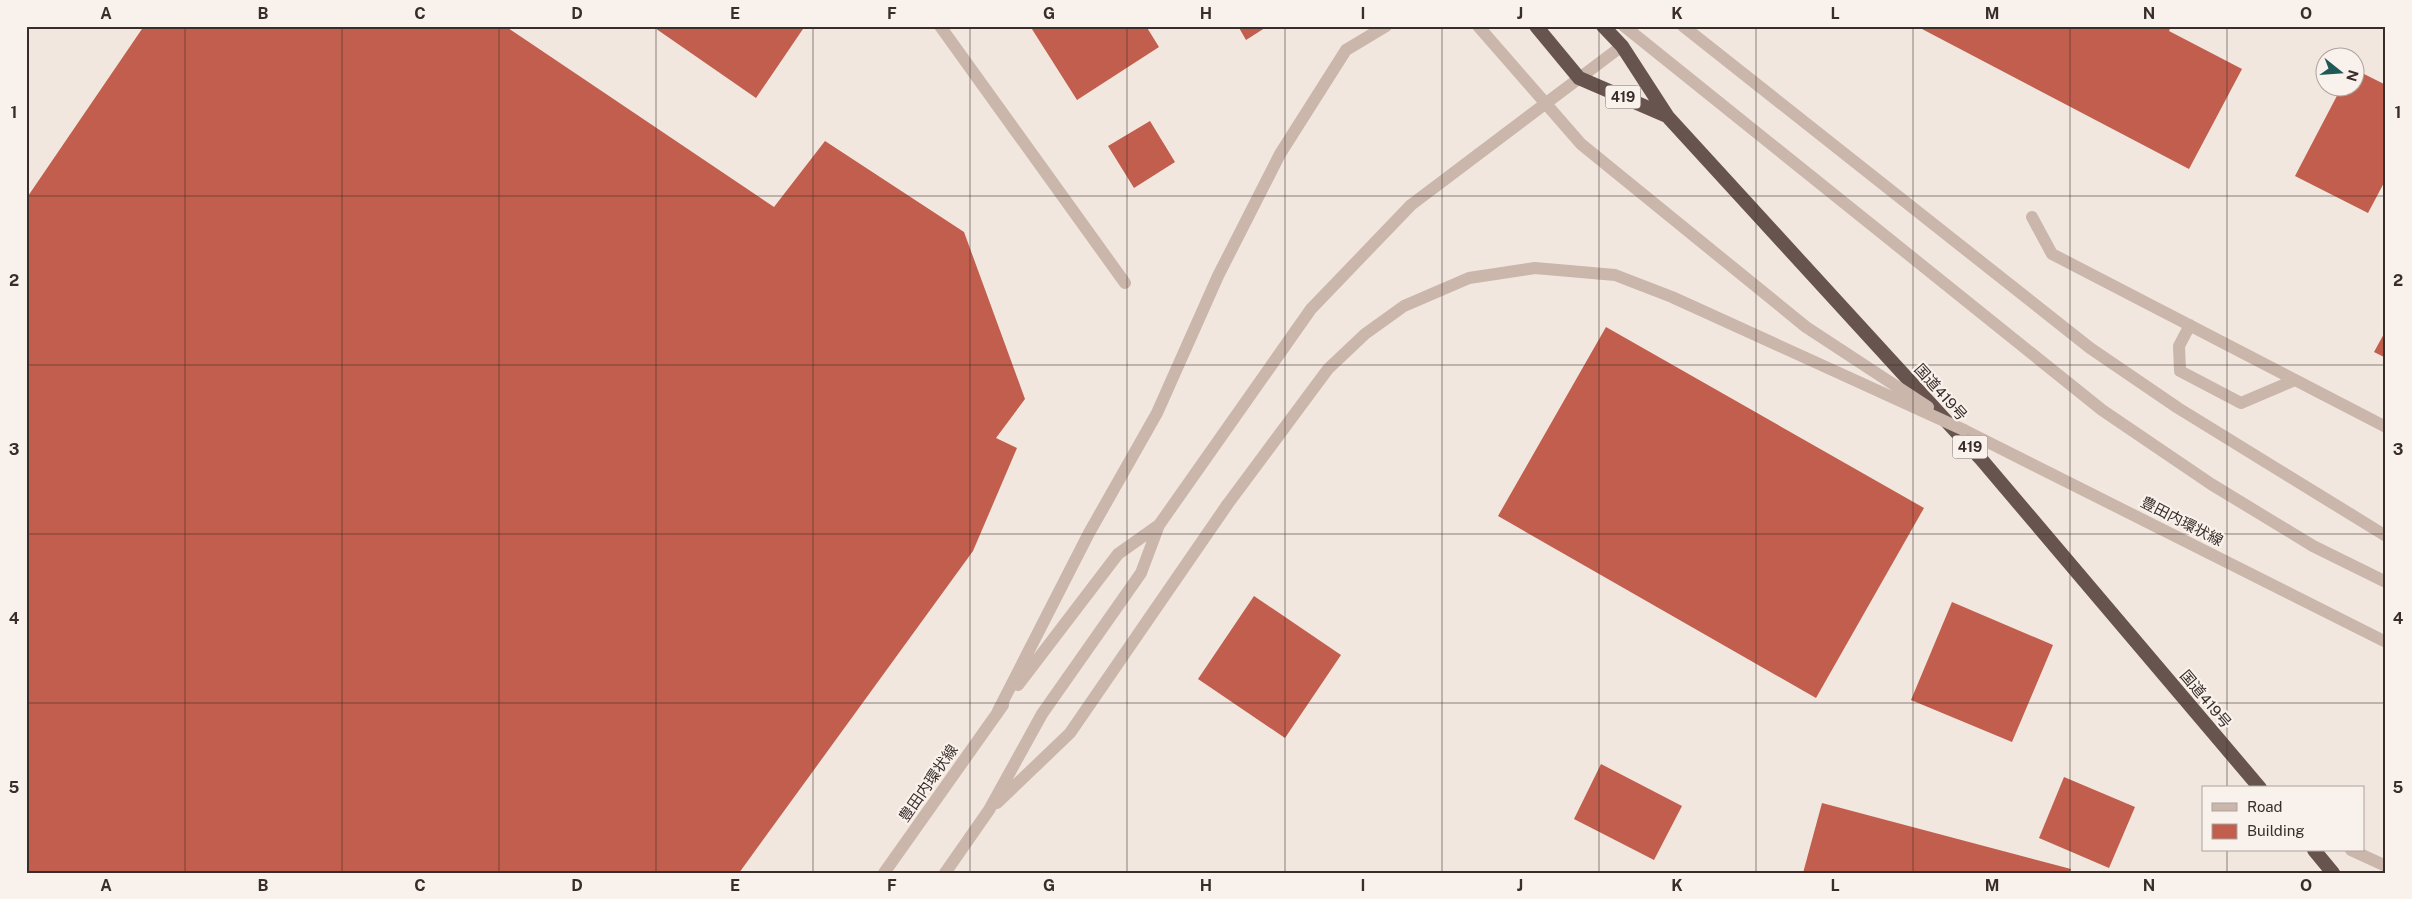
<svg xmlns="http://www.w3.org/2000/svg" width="2412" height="899" viewBox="0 0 2412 899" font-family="'Public Sans','Noto Sans JP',sans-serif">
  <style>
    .building { fill: #c15e4d }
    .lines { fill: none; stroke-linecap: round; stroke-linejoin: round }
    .minor { stroke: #cab6ab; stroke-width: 12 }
    .tertiary { stroke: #cab6ab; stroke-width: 12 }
    .trunk { stroke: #68544e; stroke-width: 14 }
    .tertiary-bridge { stroke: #cab6ab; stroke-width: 12 }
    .grid { fill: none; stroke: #382d2a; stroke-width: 1; stroke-opacity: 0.55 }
    .labels { text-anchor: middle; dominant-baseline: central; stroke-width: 4.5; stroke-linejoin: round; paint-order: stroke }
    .shield { fill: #f9f1eb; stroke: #726864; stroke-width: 1 }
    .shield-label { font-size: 14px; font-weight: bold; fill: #382d2a }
    .street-label { font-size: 15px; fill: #382d2a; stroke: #f9f1eb }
    .neatline { fill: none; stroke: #382d2a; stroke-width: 2 }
    .grid-label { font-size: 16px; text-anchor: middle; font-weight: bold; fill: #382d2a }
  </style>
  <rect width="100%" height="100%" fill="#f2e7de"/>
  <path class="building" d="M 144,26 L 505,26 L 774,207 L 825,141 L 964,232 L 1025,399 L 996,438 L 1017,448 L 973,551 L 739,873 L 26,873 L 26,199 Z
    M 652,26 L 805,26 L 756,98 Z
    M 1030,26 L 1146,26 L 1159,47 L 1077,100 Z
    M 1238,26 L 1268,26 L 1246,40 Z
    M 1923,26 L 2171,26 L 2169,31 L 2242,69 L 2189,169 L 1922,29 Z
    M 2354,69 L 2386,85 L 2386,179 L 2368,213 L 2295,176 L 2341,88 L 2354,88 Z
    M 1150,121 L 1175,162 L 1134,188 L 1108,146 Z
    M 1606,327 L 1924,508 L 1816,698 L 1498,516 Z
    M 2386,330 L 2386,358 L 2374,352 Z
    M 1254,596 L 1341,655 L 1285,738 L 1198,679 Z
    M 1952,602 L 2053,645 L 2012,742 L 1911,700 Z
    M 1601,764 L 1682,806 L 1654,860 L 1574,819 Z
    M 2064,777 L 2135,807 L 2109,868 L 2039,838 Z
    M 1822,803 L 2071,869 L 2070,873 L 1803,873 Z"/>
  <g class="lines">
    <path class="minor" d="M 940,26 L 1125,283
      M 2032,217 L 2052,254 L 2386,427
      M 2190,325 L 2179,346 L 2180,371 L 2241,403 L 2295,380"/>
    <path class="tertiary" d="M 1624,26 L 2102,410 L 2211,484 L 2313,546 L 2386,582
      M 1683,26 L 2090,348 L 2178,408 L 2386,536
      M 1964,430 L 2386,642
      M 1018,685 L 1118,554 L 1159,525
      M 998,711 L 1089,533 L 1157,413 L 1218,276 L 1280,154 L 1346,50 L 1386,26
      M 997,803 L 1070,733 L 1227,505
      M 2351,850 L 2386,866
      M 884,873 L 1003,705
      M 945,873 L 989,810 L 1042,714 L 1141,573 L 1159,525 L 1311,309 L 1411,205 L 1622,46"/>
    <path class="trunk" d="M 1536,26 L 1579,78 L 1667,116
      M 1603,26 L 1622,46 L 1668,117 L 1981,459 L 2260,788
      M 2314,850 L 2333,873"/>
    <path class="tertiary-bridge" d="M 1478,26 L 1581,144 L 1806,327 L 1928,407
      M 1227,505 L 1328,369 L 1365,334 L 1404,306 L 1469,278 L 1535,268 L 1615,275 L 1672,297 L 1964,430"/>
  </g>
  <path class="grid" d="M 185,26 L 185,873M 342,26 L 342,873M 499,26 L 499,873M 656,26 L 656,873M 813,26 L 813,873M 970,26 L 970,873M 1127,26 L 1127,873M 1285,26 L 1285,873M 1442,26 L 1442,873M 1599,26 L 1599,873M 1756,26 L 1756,873M 1913,26 L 1913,873M 2070,26 L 2070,873M 2227,26 L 2227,788M 26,196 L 2386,196M 26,365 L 2386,365M 26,534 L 2386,534M 26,703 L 2386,703M 2227,850 L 2227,873"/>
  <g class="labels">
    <g class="shield">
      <rect x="1605.5" y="85.5" width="35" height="23" rx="4"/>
      <rect x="1952.5" y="435.5" width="35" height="23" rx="4"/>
    </g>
    <g class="shield-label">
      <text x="1623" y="97">419</text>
      <text x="1970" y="447">419</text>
    </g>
    <g class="street-label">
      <text transform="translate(1941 392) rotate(48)">国道419号</text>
      <text transform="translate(2182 521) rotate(27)">豊田内環状線</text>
      <text transform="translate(2206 699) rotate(50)">国道419号</text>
      <text transform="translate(928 783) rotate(-55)">豊田内環状線</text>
    </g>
  </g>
  <rect width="2412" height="899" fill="none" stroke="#f9f1eb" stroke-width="55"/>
  <rect x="2202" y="786" width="162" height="65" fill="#f9f1eb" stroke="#aca39e"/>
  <rect x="2212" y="803" width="25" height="8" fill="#cab6ab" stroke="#aca39e"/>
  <text x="2247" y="812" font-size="15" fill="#382d2a">Road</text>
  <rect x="2212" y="824" width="25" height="15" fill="#c15e4d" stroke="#aca39e"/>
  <text x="2247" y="836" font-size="15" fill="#382d2a">Building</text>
  <g transform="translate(2340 72) rotate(107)"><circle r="24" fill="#f9f1eb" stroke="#aca39e"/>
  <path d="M0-4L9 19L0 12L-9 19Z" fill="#205856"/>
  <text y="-8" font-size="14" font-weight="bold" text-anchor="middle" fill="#382d2a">N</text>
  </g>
  <rect x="28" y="28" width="2356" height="844" class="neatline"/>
  <g class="grid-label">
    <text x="106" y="19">A</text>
    <text x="263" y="19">B</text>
    <text x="420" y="19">C</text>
    <text x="577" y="19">D</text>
    <text x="735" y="19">E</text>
    <text x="892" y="19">F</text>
    <text x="1049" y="19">G</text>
    <text x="1206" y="19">H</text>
    <text x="1363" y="19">I</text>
    <text x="1520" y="19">J</text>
    <text x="1677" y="19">K</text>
    <text x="1835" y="19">L</text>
    <text x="1992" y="19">M</text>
    <text x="2149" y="19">N</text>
    <text x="2306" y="19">O</text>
    <text x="14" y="118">1</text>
    <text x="2398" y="118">1</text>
    <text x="14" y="286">2</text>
    <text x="2398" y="286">2</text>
    <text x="14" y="455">3</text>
    <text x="2398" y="455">3</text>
    <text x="14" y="624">4</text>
    <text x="2398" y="624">4</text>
    <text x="14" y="793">5</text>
    <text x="2398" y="793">5</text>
    <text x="106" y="891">A</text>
    <text x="263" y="891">B</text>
    <text x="420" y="891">C</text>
    <text x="577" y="891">D</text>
    <text x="735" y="891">E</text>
    <text x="892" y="891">F</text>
    <text x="1049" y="891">G</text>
    <text x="1206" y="891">H</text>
    <text x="1363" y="891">I</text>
    <text x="1520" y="891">J</text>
    <text x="1677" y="891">K</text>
    <text x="1835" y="891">L</text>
    <text x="1992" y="891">M</text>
    <text x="2149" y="891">N</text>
    <text x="2306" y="891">O</text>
  </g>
</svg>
